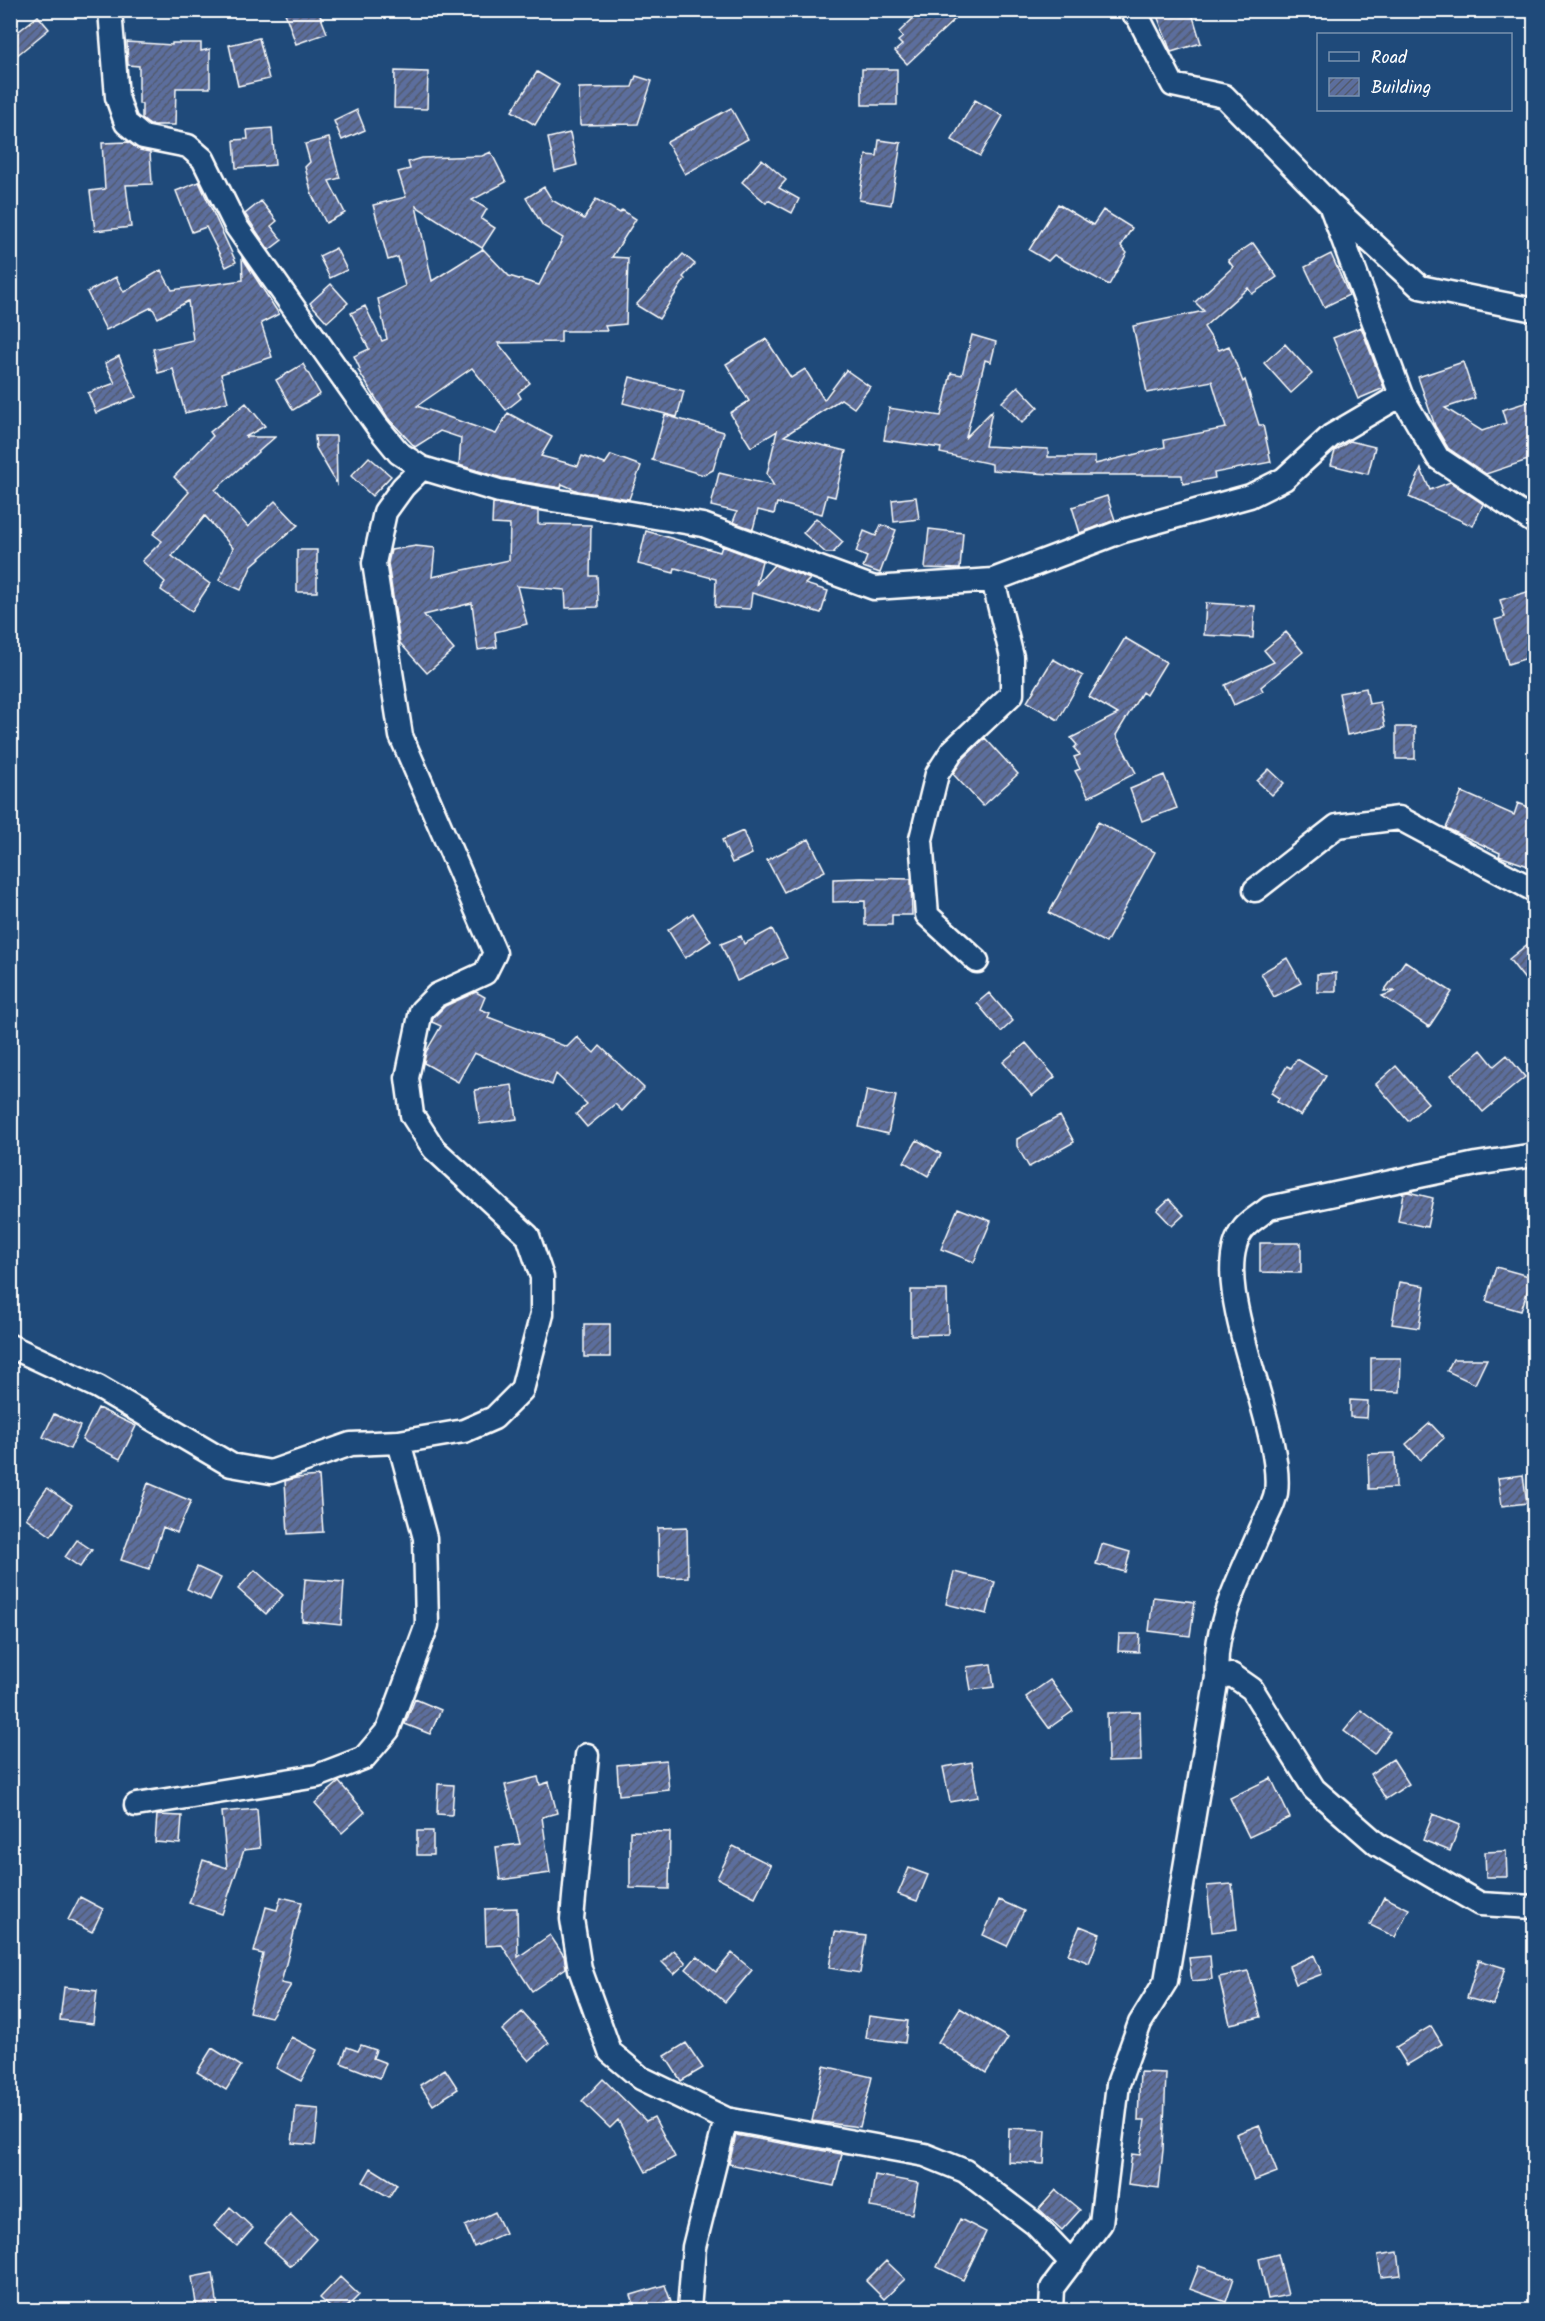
<svg xmlns="http://www.w3.org/2000/svg" width="1545" height="2321" viewBox="0 0 1545 2321" font-family="Kalam,sans-serif">
  <style>
    .building { fill: url(#building-hatch); stroke: #fff; stroke-width: 1.5 }
    .lines { fill: none; stroke-linecap: round; stroke-linejoin: round }
    .minor-casing { stroke: #fff; stroke-width: 27 }
    .minor { stroke: #1f4a7a; stroke-width: 22 }
  </style>
  <defs>
    <pattern id="building-hatch" width="6" height="6" patternUnits="userSpaceOnUse" patternTransform="scale(1.5)"><rect width="6" height="6" fill="#5c6e9d"/><path d="M-1 1l2-2M0 6l6-6M5 7l2-2" fill="none" stroke="#525a6c"/></pattern>
  </defs>
  <rect width="100%" height="100%" fill="#1f4a7a"/>
  <filter id="ink" filterUnits="userSpaceOnUse"><feTurbulence type="fractalNoise" baseFrequency=".0167" numOctaves="2"/><feDisplacementMap in="SourceGraphic" scale="12" xChannelSelector="R" yChannelSelector="G"/><feConvolveMatrix kernelMatrix="1 2 1 2 8 2 1 2 1" color-interpolation-filters="sRGB"/></filter>
  <g filter="url(#ink)">
    <path class="building" d="M 284,10 L 318,10 L 327,33 L 296,44 Z
      M 922,10 L 945,10 L 954,20 L 907,64 L 895,51 L 902,45 L 898,41 L 903,37 L 899,32 Z
      M 1155,10 L 1191,10 L 1201,43 L 1171,52 Z
      M 38,16 L 49,29 L 10,61 L 10,38 Z
      M 259,38 L 269,79 L 238,86 L 229,45 Z
      M 127,42 L 172,45 L 172,43 L 201,43 L 201,51 L 210,49 L 210,88 L 176,88 L 175,125 L 150,125 L 142,119 L 142,104 L 139,104 L 139,66 L 128,65 Z
      M 862,69 L 897,69 L 897,105 L 862,105 Z
      M 395,71 L 428,72 L 427,109 L 394,108 Z
      M 537,72 L 559,85 L 535,125 L 512,111 Z
      M 636,76 L 652,81 L 638,124 L 580,125 L 579,88 L 632,87 Z
      M 975,100 L 1003,116 L 980,156 L 952,140 Z
      M 731,108 L 748,139 L 685,174 L 667,142 Z
      M 357,110 L 365,130 L 342,140 L 334,121 Z
      M 272,128 L 275,165 L 236,168 L 234,140 L 248,139 L 247,130 Z
      M 570,133 L 577,165 L 555,171 L 548,138 Z
      M 329,138 L 340,178 L 329,181 L 345,213 L 326,223 L 312,195 L 305,167 L 310,162 L 305,144 Z
      M 879,140 L 901,143 L 891,205 L 859,200 L 866,155 L 877,156 Z
      M 128,142 L 140,150 L 150,152 L 152,184 L 126,185 L 131,227 L 95,231 L 90,191 L 105,189 L 102,143 Z
      M 491,152 L 506,182 L 472,200 L 487,209 L 481,219 L 495,228 L 482,248 L 416,206 L 432,281 L 483,249 L 509,276 L 539,285 L 563,238 L 543,226 L 526,198 L 544,187 L 552,200 L 584,219 L 596,199 L 620,213 L 622,210 L 636,219 L 612,257 L 628,258 L 626,324 L 605,326 L 607,331 L 561,331 L 561,342 L 498,343 L 530,383 L 518,393 L 521,398 L 506,410 L 472,368 L 417,406 L 496,434 L 508,413 L 552,437 L 541,456 L 578,466 L 582,456 L 605,464 L 611,455 L 641,466 L 629,499 L 578,491 L 562,484 L 561,488 L 502,478 L 459,465 L 461,438 L 440,431 L 415,447 L 388,418 L 358,370 L 360,369 L 354,356 L 369,349 L 351,313 L 365,306 L 382,341 L 387,339 L 378,299 L 405,286 L 398,257 L 388,260 L 373,205 L 406,197 L 398,172 L 410,169 L 408,162 L 421,158 L 482,156 Z
      M 762,159 L 786,180 L 779,188 L 799,199 L 792,213 L 768,200 L 766,203 L 742,182 Z
      M 199,182 L 236,262 L 226,267 L 206,227 L 192,232 L 176,191 Z
      M 261,201 L 277,221 L 271,226 L 282,240 L 269,250 L 245,214 Z
      M 1058,204 L 1093,225 L 1103,210 L 1132,228 L 1121,246 L 1127,253 L 1109,285 L 1054,255 L 1048,261 L 1029,250 Z
      M 1253,243 L 1277,277 L 1252,294 L 1248,288 L 1204,327 L 1219,350 L 1229,346 L 1243,382 L 1245,380 L 1259,425 L 1263,425 L 1271,462 L 1214,473 L 1215,478 L 1183,484 L 1182,475 L 1063,475 L 992,470 L 992,464 L 940,453 L 941,448 L 884,440 L 889,408 L 941,416 L 951,373 L 962,375 L 972,335 L 996,342 L 991,362 L 985,360 L 966,437 L 992,411 L 985,446 L 1048,449 L 1048,457 L 1095,457 L 1095,464 L 1165,447 L 1164,440 L 1226,428 L 1212,381 L 1147,393 L 1133,326 L 1204,311 L 1195,302 L 1233,267 L 1228,260 Z
      M 336,248 L 347,270 L 330,278 L 319,256 Z
      M 683,254 L 695,264 L 683,277 L 685,279 L 659,319 L 636,305 Z
      M 1331,254 L 1349,295 L 1324,307 L 1305,267 Z
      M 242,257 L 279,314 L 261,323 L 272,357 L 221,374 L 228,402 L 185,413 L 173,369 L 158,373 L 153,349 L 193,340 L 188,301 L 158,318 L 152,307 L 106,330 L 87,292 L 116,277 L 124,292 L 161,270 L 172,290 L 243,280 Z
      M 331,284 L 348,303 L 327,322 L 310,303 Z
      M 1361,327 L 1384,388 L 1358,399 L 1333,338 Z
      M 766,339 L 791,378 L 805,369 L 824,400 L 846,370 L 870,387 L 854,408 L 841,399 L 784,436 L 846,451 L 835,497 L 827,495 L 822,514 L 777,503 L 774,514 L 758,510 L 753,529 L 733,522 L 737,512 L 711,506 L 719,473 L 774,486 L 767,474 L 777,431 L 751,447 L 730,413 L 749,401 L 726,364 Z
      M 1285,344 L 1312,374 L 1291,393 L 1264,363 Z
      M 119,356 L 136,397 L 96,413 L 88,393 L 115,383 L 105,363 Z
      M 1463,362 L 1475,398 L 1445,408 L 1482,431 L 1506,423 L 1502,410 L 1534,400 L 1534,458 L 1486,474 L 1448,448 L 1435,426 L 1418,377 Z
      M 303,364 L 320,394 L 293,410 L 276,380 Z
      M 630,377 L 684,391 L 677,417 L 623,403 Z
      M 1018,386 L 1038,407 L 1022,423 L 1002,402 Z
      M 246,403 L 265,426 L 245,437 L 275,437 L 215,490 L 248,527 L 275,501 L 298,525 L 252,565 L 241,590 L 219,580 L 233,548 L 205,516 L 172,556 L 210,584 L 192,611 L 161,590 L 165,582 L 142,561 L 162,541 L 153,534 L 189,492 L 174,477 L 213,436 L 210,432 Z
      M 665,415 L 724,432 L 713,470 L 704,475 L 652,460 Z
      M 315,436 L 336,436 L 337,484 L 316,448 Z
      M 1350,441 L 1375,447 L 1368,474 L 1331,465 L 1335,451 Z
      M 369,457 L 391,476 L 372,496 L 351,476 Z
      M 1421,469 L 1430,490 L 1450,482 L 1483,504 L 1473,526 L 1409,497 Z
      M 1107,496 L 1115,520 L 1080,533 L 1072,507 Z
      M 916,497 L 919,519 L 894,522 L 892,500 Z
      M 493,503 L 538,511 L 538,524 L 591,525 L 590,576 L 597,576 L 598,607 L 566,608 L 565,590 L 517,586 L 527,624 L 495,632 L 497,647 L 478,650 L 472,603 L 424,615 L 454,650 L 427,673 L 400,643 L 388,563 L 391,550 L 416,546 L 435,548 L 432,577 L 509,560 L 510,525 L 492,524 Z
      M 816,518 L 843,542 L 833,553 L 826,553 L 803,533 Z
      M 881,525 L 896,530 L 880,573 L 863,567 L 867,557 L 856,552 L 864,531 L 876,536 Z
      M 929,529 L 963,533 L 960,569 L 925,568 Z
      M 646,531 L 720,552 L 722,546 L 762,561 L 756,585 L 774,565 L 810,579 L 805,584 L 828,591 L 821,613 L 752,593 L 750,609 L 715,607 L 716,579 L 675,568 L 674,573 L 638,564 Z
      M 297,550 L 317,550 L 317,592 L 297,592 Z
      M 1534,590 L 1534,656 L 1508,664 L 1495,620 L 1505,617 L 1500,600 Z
      M 1206,603 L 1255,606 L 1253,638 L 1204,635 Z
      M 1286,632 L 1303,652 L 1261,687 L 1263,691 L 1234,705 L 1225,685 L 1274,662 L 1264,650 Z
      M 1125,638 L 1166,662 L 1146,695 L 1142,692 L 1116,735 L 1136,773 L 1089,797 L 1075,771 L 1080,769 L 1074,757 L 1080,755 L 1074,748 L 1077,745 L 1071,738 L 1118,714 L 1089,697 Z
      M 1053,659 L 1083,676 L 1058,720 L 1027,702 Z
      M 1366,688 L 1369,704 L 1380,702 L 1385,727 L 1347,735 L 1339,693 Z
      M 1396,727 L 1415,727 L 1415,759 L 1396,759 Z
      M 985,738 L 1018,774 L 983,806 L 953,774 L 962,760 Z
      M 1269,769 L 1284,783 L 1272,795 L 1257,781 Z
      M 1164,775 L 1177,808 L 1142,821 L 1130,789 Z
      M 1462,792 L 1514,815 L 1518,803 L 1534,809 L 1534,868 L 1499,856 L 1500,853 L 1446,828 Z
      M 1098,822 L 1155,852 L 1106,943 L 1049,913 Z
      M 743,831 L 752,854 L 732,863 L 722,840 Z
      M 809,839 L 825,871 L 784,892 L 767,860 Z
      M 861,878 L 911,879 L 912,915 L 892,915 L 892,925 L 865,925 L 865,901 L 833,902 L 833,879 Z
      M 693,913 L 711,941 L 685,958 L 668,930 Z
      M 772,929 L 787,958 L 737,981 L 721,944 L 741,936 L 744,944 Z
      M 1534,939 L 1534,991 L 1509,959 Z
      M 1287,958 L 1301,983 L 1274,997 L 1261,973 Z
      M 1405,961 L 1452,992 L 1429,1027 L 1382,996 L 1396,991 L 1384,991 Z
      M 1336,973 L 1336,992 L 1317,992 L 1317,974 Z
      M 476,992 L 485,997 L 480,1009 L 490,1013 L 488,1017 L 567,1047 L 577,1037 L 594,1053 L 600,1046 L 644,1088 L 622,1111 L 615,1104 L 587,1127 L 576,1114 L 587,1104 L 556,1074 L 552,1085 L 474,1053 L 458,1082 L 424,1063 L 426,1052 L 441,1026 L 432,1022 L 433,1018 L 445,1006 Z
      M 989,993 L 1013,1021 L 1001,1032 L 977,1003 Z
      M 1026,1043 L 1055,1077 L 1032,1096 L 1003,1062 Z
      M 1481,1050 L 1494,1066 L 1507,1055 L 1525,1077 L 1483,1112 L 1451,1075 Z
      M 1297,1059 L 1326,1076 L 1301,1116 L 1277,1102 L 1279,1098 L 1271,1093 L 1287,1066 L 1291,1068 Z
      M 1396,1066 L 1428,1103 L 1408,1121 L 1376,1084 Z
      M 512,1085 L 517,1119 L 480,1124 L 475,1090 Z
      M 867,1090 L 896,1096 L 888,1134 L 859,1127 Z
      M 1060,1116 L 1074,1142 L 1029,1167 L 1017,1146 L 1017,1139 Z
      M 917,1140 L 941,1154 L 928,1176 L 904,1162 Z
      M 1408,1192 L 1433,1198 L 1427,1227 L 1398,1221 L 1403,1193 Z
      M 1169,1199 L 1184,1215 L 1172,1226 L 1157,1210 Z
      M 958,1208 L 991,1221 L 974,1262 L 941,1249 Z
      M 1260,1243 L 1301,1243 L 1301,1273 L 1260,1272 Z
      M 1496,1267 L 1532,1277 L 1521,1311 L 1486,1301 Z
      M 1399,1282 L 1425,1286 L 1419,1328 L 1392,1324 Z
      M 911,1290 L 947,1290 L 948,1334 L 911,1335 Z
      M 584,1324 L 610,1324 L 610,1357 L 584,1357 Z
      M 1371,1358 L 1401,1358 L 1400,1392 L 1371,1391 Z
      M 1453,1359 L 1487,1359 L 1475,1384 L 1447,1371 Z
      M 1350,1400 L 1368,1401 L 1367,1418 L 1350,1417 Z
      M 98,1408 L 136,1426 L 120,1459 L 82,1440 Z
      M 54,1414 L 80,1426 L 70,1449 L 43,1437 Z
      M 1430,1423 L 1444,1438 L 1420,1460 L 1406,1444 Z
      M 1395,1453 L 1396,1488 L 1369,1489 L 1368,1454 Z
      M 1523,1475 L 1527,1503 L 1502,1506 L 1498,1478 Z
      M 319,1476 L 323,1532 L 288,1534 L 285,1481 L 296,1478 Z
      M 148,1483 L 191,1501 L 177,1533 L 163,1527 L 149,1569 L 121,1560 Z
      M 47,1488 L 72,1505 L 51,1536 L 26,1518 Z
      M 687,1527 L 688,1577 L 659,1578 L 658,1528 Z
      M 77,1540 L 92,1550 L 80,1567 L 65,1557 Z
      M 1102,1544 L 1130,1552 L 1125,1572 L 1096,1564 Z
      M 197,1567 L 221,1578 L 210,1600 L 187,1589 Z
      M 255,1570 L 283,1595 L 266,1614 L 238,1589 Z
      M 954,1572 L 995,1582 L 987,1614 L 946,1604 Z
      M 305,1579 L 344,1582 L 341,1625 L 302,1621 Z
      M 1153,1597 L 1195,1602 L 1190,1636 L 1149,1631 Z
      M 1119,1634 L 1140,1634 L 1139,1652 L 1118,1651 Z
      M 991,1664 L 994,1687 L 971,1690 L 967,1667 Z
      M 1050,1680 L 1073,1711 L 1049,1728 L 1026,1697 Z
      M 415,1699 L 441,1710 L 430,1734 L 405,1724 Z
      M 1361,1710 L 1390,1732 L 1374,1754 L 1344,1731 Z
      M 1140,1712 L 1141,1761 L 1108,1762 L 1107,1713 Z
      M 1393,1759 L 1409,1784 L 1386,1799 L 1370,1774 Z
      M 666,1760 L 669,1790 L 619,1795 L 617,1765 Z
      M 972,1762 L 978,1797 L 950,1802 L 943,1767 Z
      M 538,1777 L 540,1785 L 549,1782 L 557,1813 L 542,1817 L 550,1873 L 500,1880 L 496,1847 L 520,1844 L 505,1785 Z
      M 1271,1778 L 1290,1818 L 1249,1837 L 1230,1798 Z
      M 339,1782 L 365,1812 L 342,1833 L 315,1803 Z
      M 438,1784 L 454,1785 L 452,1815 L 437,1814 Z
      M 257,1809 L 260,1848 L 244,1850 L 222,1914 L 189,1903 L 203,1860 L 227,1868 L 222,1812 Z
      M 1433,1814 L 1460,1825 L 1450,1851 L 1423,1840 Z
      M 157,1815 L 182,1816 L 180,1844 L 155,1842 Z
      M 417,1831 L 433,1831 L 433,1855 L 417,1855 Z
      M 630,1831 L 670,1832 L 669,1889 L 630,1888 Z
      M 733,1846 L 771,1865 L 755,1897 L 717,1878 Z
      M 1506,1851 L 1507,1877 L 1486,1877 L 1485,1852 Z
      M 909,1868 L 928,1875 L 917,1901 L 898,1894 Z
      M 1232,1884 L 1237,1929 L 1212,1932 L 1207,1886 Z
      M 80,1897 L 103,1909 L 92,1932 L 68,1920 Z
      M 281,1897 L 302,1902 L 281,1983 L 291,1985 L 271,2017 L 249,2012 L 263,1954 L 254,1952 L 266,1907 L 277,1910 Z
      M 1384,1897 L 1409,1909 L 1395,1937 L 1370,1925 Z
      M 999,1900 L 1024,1911 L 1007,1946 L 983,1935 Z
      M 517,1908 L 518,1957 L 550,1935 L 564,1956 L 566,1968 L 532,1991 L 502,1945 L 486,1946 L 485,1909 Z
      M 1080,1926 L 1100,1934 L 1089,1963 L 1068,1954 Z
      M 835,1932 L 866,1936 L 860,1973 L 829,1968 Z
      M 674,1950 L 686,1963 L 674,1974 L 662,1962 Z
      M 732,1953 L 752,1970 L 725,2002 L 686,1969 L 697,1956 L 716,1972 Z
      M 1314,1955 L 1322,1974 L 1296,1984 L 1289,1966 Z
      M 1210,1956 L 1212,1979 L 1192,1981 L 1189,1958 Z
      M 1479,1960 L 1505,1968 L 1493,2005 L 1467,1998 Z
      M 1248,1971 L 1261,2017 L 1230,2024 L 1219,1977 Z
      M 64,1987 L 97,1991 L 93,2024 L 60,2020 Z
      M 960,2008 L 1008,2038 L 986,2073 L 938,2042 Z
      M 522,2012 L 549,2043 L 529,2061 L 502,2030 Z
      M 869,2016 L 908,2021 L 905,2043 L 866,2038 Z
      M 1431,2026 L 1442,2044 L 1407,2065 L 1396,2047 Z
      M 291,2037 L 317,2050 L 301,2081 L 276,2068 Z
      M 686,2043 L 703,2068 L 681,2081 L 665,2056 Z
      M 361,2045 L 376,2050 L 373,2058 L 386,2063 L 380,2078 L 341,2063 L 347,2047 L 358,2051 Z
      M 212,2048 L 241,2066 L 226,2090 L 197,2072 Z
      M 824,2066 L 872,2077 L 860,2127 L 812,2121 Z
      M 445,2069 L 458,2089 L 433,2105 L 420,2085 Z
      M 1140,2072 L 1166,2073 L 1163,2150 L 1159,2188 L 1128,2184 L 1132,2154 L 1140,2155 L 1145,2120 L 1138,2120 Z
      M 603,2079 L 646,2121 L 654,2117 L 675,2157 L 646,2172 L 618,2120 L 610,2128 L 582,2101 Z
      M 296,2107 L 319,2109 L 315,2145 L 292,2143 Z
      M 1259,2125 L 1277,2172 L 1254,2181 L 1236,2134 Z
      M 1009,2128 L 1046,2130 L 1044,2164 L 1008,2162 Z
      M 736,2135 L 842,2154 L 834,2186 L 729,2164 Z
      M 371,2168 L 397,2184 L 389,2197 L 363,2182 Z
      M 875,2175 L 918,2183 L 912,2214 L 870,2207 Z
      M 1056,2190 L 1080,2210 L 1062,2230 L 1039,2209 Z
      M 230,2207 L 253,2228 L 237,2246 L 214,2226 Z
      M 495,2212 L 505,2233 L 474,2247 L 465,2226 Z
      M 290,2214 L 316,2239 L 291,2266 L 264,2242 Z
      M 960,2219 L 986,2232 L 963,2280 L 937,2267 Z
      M 1398,2252 L 1401,2275 L 1381,2277 L 1378,2255 Z
      M 1278,2254 L 1288,2295 L 1268,2299 L 1259,2259 Z
      M 886,2261 L 905,2279 L 884,2299 L 866,2281 Z
      M 1199,2266 L 1234,2278 L 1226,2302 L 1190,2289 Z
      M 213,2273 L 218,2308 L 197,2310 L 192,2277 Z
      M 340,2277 L 359,2295 L 344,2310 L 333,2310 L 320,2298 Z
      M 665,2285 L 671,2302 L 636,2310 L 631,2295 Z"/>
    <g class="lines">
      <defs>
        <path id="minor" d="M 110,10 L 117,97 L 126,123 L 143,137 L 188,146 L 203,159 L 236,226 L 377,426 L 399,453 L 422,468 L 499,491 L 703,525 L 874,588 L 993,580 L 1120,532 L 1250,496 L 1284,479 L 1331,436 L 1401,395
          M 1130,10 L 1138,17 L 1173,85 L 1224,96 L 1329,203 L 1420,287 L 1534,310
          M 1331,207 L 1401,395 L 1438,458 L 1534,522
          M 1255,890 L 1337,826 L 1399,818 L 1534,890
          M 977,961 L 927,915 L 921,839 L 937,774 L 952,751 L 1012,694 L 1012,657 L 993,580
          M 10,1346 L 98,1387 L 231,1465 L 271,1472 L 351,1444 L 399,1442 L 464,1431 L 494,1418 L 522,1390 L 542,1314 L 542,1277 L 528,1236 L 434,1149 L 412,1115 L 407,1078 L 421,1011 L 437,995 L 485,973 L 495,953 L 401,736 L 374,563 L 385,512 L 403,487 L 422,468
          M 1217,1677 C 1212,1627 1241,1576 1260,1531 C 1265,1519 1274,1505 1276,1493 C 1285,1425 1202,1279 1244,1228 C 1251,1220 1262,1214 1269,1208 L 1476,1164 L 1534,1155
          M 587,1755 L 572,1919 L 580,1969 L 610,2052 L 641,2078 L 726,2119 L 925,2155 L 965,2171 L 1035,2224 L 1072,2263
          M 136,1805 L 317,1776 L 364,1758 L 388,1730 L 427,1625 L 425,1538 L 399,1442
          M 689,2310 L 694,2247 L 726,2119
          M 1051,2310 L 1052,2288 L 1101,2223 L 1118,2084 L 1140,2023 L 1166,1981 L 1217,1677 L 1232,1675 L 1252,1689 L 1314,1789 L 1377,1844 L 1480,1904 L 1534,1907"/>
      </defs>
      <use href="#minor" class="minor-casing"/>
      <use href="#minor" class="minor"/>
    </g>
  </g>
  <rect width="1545" height="2321" fill="none" stroke="#1f4a7a" stroke-width="36"/>
  <rect x="18" y="18" width="1509" height="2285" fill="none" stroke="#fff" stroke-width="2" filter="url(#ink)"/>
  <rect x="1317" y="33" width="195" height="78" fill="#1f4a7a" stroke="#7992af" stroke-width="1.5"/>
  <rect x="1329" y="52" width="30" height="9" fill="#1f4a7a" stroke="#7992af" stroke-width="1.5"/>
  <text x="1371" y="63" font-size="18" fill="#ffffff">Road</text>
  <rect x="1329" y="78" width="30" height="18" fill="url(#building-hatch)" stroke="#7992af" stroke-width="1.5"/>
  <text x="1371" y="93" font-size="18" fill="#ffffff">Building</text>
</svg>
